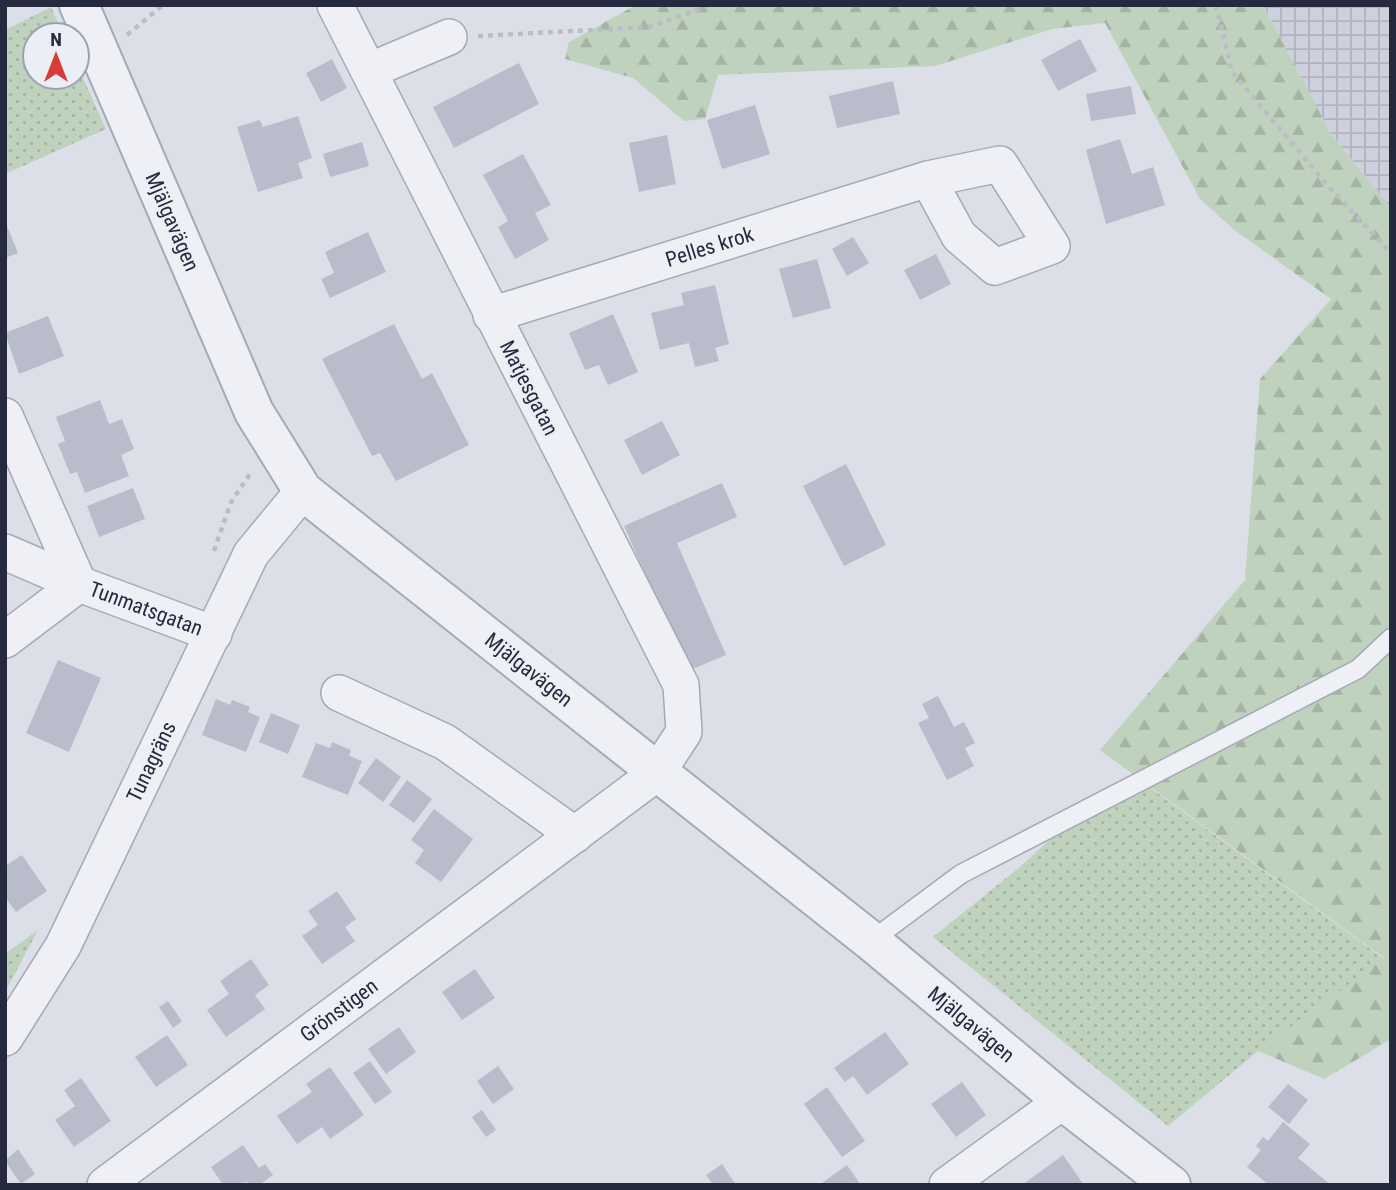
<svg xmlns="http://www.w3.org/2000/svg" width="1396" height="1190" viewBox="0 0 1396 1190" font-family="'Roboto Condensed',sans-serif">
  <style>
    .industrial { fill: url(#industrial-grid) }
    .grass { fill: url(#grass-dots) }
    .forest { fill: url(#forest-firs) }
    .building { fill: #b9bdcb }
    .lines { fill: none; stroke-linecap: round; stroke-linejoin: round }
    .service-casing { stroke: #a5a9b5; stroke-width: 21 }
    .minor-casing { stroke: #a5a9b5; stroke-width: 38 }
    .tertiary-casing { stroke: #a5a9b5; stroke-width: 42 }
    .path { stroke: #babdc6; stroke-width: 4.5; stroke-dasharray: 5 5; stroke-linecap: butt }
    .service { stroke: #eff0f6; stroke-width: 18 }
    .minor { stroke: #eff0f6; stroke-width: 35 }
    .tertiary { stroke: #eff0f6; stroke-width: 38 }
    .labels { text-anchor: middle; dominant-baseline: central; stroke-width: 6; stroke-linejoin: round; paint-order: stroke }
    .street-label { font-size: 21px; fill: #252a3f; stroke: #eceef5 }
  </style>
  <defs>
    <pattern id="industrial-grid" width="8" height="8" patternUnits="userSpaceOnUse" patternTransform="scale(1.75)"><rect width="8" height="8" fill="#ced1dd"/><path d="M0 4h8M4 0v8" fill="none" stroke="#b1b4bf"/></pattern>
    <pattern id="grass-dots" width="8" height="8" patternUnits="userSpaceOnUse" patternTransform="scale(1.75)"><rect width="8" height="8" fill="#bfd2bd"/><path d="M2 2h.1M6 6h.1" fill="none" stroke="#a4b4a4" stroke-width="1.8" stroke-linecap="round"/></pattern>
    <pattern id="forest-firs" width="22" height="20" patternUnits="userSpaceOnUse" patternTransform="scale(1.75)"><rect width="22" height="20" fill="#bfd2bd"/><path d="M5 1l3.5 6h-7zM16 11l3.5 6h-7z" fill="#a4b4a4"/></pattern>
  </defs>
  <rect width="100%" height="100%" fill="#dcdfe8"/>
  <path class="industrial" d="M 1263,5 L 1391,5 L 1391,208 L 1331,134 Z"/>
  <path class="grass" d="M 51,7 L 63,35 L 35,35 L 35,77 L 77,77 L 77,65 L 106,129 L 5,174 L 5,30 Z
    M 1148,786 L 1384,959 L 1258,1051 L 1168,1126 L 933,937 L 1021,866 L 1057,833 Z
    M 38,930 L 5,992 L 5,954 Z"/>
  <path class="forest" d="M 636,5 L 1263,5 L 1331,134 L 1391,208 L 1391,1039 L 1324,1079 L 1258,1051 L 1384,958 L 1100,750 L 1245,580 L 1260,379 L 1331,299 L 1233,229 L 1200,199 L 1105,23 L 1052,29 L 935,66 L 718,75 L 705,119 L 684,121 L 633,78 L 565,59 L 569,42 Z"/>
  <path class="building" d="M 1080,39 L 1097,71 L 1058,91 L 1041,60 Z
    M 332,59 L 347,88 L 321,102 L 306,73 Z
    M 519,63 L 539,104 L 454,148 L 433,107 Z
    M 893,81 L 900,114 L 837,128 L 829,96 Z
    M 1131,86 L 1136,114 L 1091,121 L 1086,94 Z
    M 755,105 L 770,154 L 722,169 L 707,120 Z
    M 298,116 L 312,158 L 298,163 L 303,178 L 258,192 L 237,127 L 260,120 L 263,127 Z
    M 667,135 L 676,184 L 639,192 L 629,143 Z
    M 1120,139 L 1132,174 L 1153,167 L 1165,205 L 1106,224 L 1086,150 Z
    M 362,142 L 369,166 L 330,177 L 323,154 Z
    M 523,154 L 551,205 L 535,213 L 549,240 L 515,259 L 498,227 L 508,221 L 483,175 Z
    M 5,221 L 18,253 L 5,258 Z
    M 368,232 L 386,272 L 330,298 L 321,279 L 334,273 L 325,252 Z
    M 853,237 L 869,263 L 847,276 L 832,249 Z
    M 936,254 L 951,284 L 920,300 L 904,270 Z
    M 817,259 L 831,308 L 793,318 L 779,269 Z
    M 715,285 L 729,344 L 715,348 L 719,361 L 695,367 L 689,343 L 660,350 L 651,313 L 684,305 L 681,293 Z
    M 613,314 L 638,372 L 608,385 L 599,365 L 585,370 L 569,333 Z
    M 48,316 L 64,356 L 19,374 L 5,333 Z
    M 394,324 L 422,379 L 432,373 L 469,445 L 396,481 L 380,453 L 372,456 L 322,359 Z
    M 100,400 L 109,424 L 122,419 L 134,449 L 121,455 L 129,476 L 85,493 L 77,472 L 70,474 L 58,444 L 65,441 L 56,417 Z
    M 662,421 L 680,455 L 642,475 L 624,440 Z
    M 846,464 L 886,545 L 844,566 L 803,486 Z
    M 722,483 L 737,517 L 677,543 L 726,655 L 688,671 L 624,526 Z
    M 133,488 L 145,519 L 99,537 L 87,506 Z
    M 58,660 L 101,678 L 69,752 L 26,733 Z
    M 938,696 L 954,727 L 964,722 L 975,743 L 965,748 L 974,766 L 947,780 L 918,723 L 929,718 L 922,704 Z
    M 216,699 L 230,705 L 232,700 L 250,707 L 248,712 L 260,717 L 246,752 L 202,735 Z
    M 271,713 L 300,725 L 288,754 L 259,742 Z
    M 332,742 L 351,750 L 349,756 L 362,761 L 348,795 L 302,777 L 316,743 L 330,748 Z
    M 376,758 L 401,777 L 383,802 L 358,783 Z
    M 407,780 L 432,799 L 414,823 L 389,805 Z
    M 434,809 L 473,839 L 441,882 L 415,863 L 424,850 L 411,840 Z
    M 22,855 L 47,891 L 16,912 L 5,897 L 5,866 Z
    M 337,891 L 356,919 L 345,927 L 355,941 L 322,964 L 302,936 L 318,925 L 308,911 Z
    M 251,959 L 269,985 L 255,995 L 265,1009 L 226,1037 L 207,1010 L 229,994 L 220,981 Z
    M 475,969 L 495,998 L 462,1020 L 442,992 Z
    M 168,1001 L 182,1021 L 173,1028 L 159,1007 Z
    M 399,1027 L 416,1052 L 386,1074 L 368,1049 Z
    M 885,1032 L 909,1064 L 867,1095 L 853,1076 L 845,1082 L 834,1068 Z
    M 167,1035 L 188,1065 L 156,1087 L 135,1057 Z
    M 370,1061 L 392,1092 L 375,1104 L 353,1073 Z
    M 498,1066 L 514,1089 L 493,1104 L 477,1081 Z
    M 330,1067 L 364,1115 L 330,1139 L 322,1127 L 297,1144 L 277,1116 L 312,1092 L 306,1084 Z
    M 81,1078 L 111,1121 L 74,1147 L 55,1120 L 75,1106 L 64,1090 Z
    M 962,1082 L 986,1115 L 956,1137 L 931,1104 Z
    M 1288,1084 L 1308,1100 L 1289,1124 L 1268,1107 Z
    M 827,1087 L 865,1141 L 842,1157 L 804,1104 Z
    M 482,1110 L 496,1130 L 486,1137 L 472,1117 Z
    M 1283,1122 L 1310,1144 L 1298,1158 L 1331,1185 L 1269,1185 L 1247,1167 L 1261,1150 L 1256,1146 L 1263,1137 L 1268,1141 Z
    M 243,1145 L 259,1168 L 265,1164 L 273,1175 L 259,1185 L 246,1182 L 223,1185 L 211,1167 Z
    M 18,1149 L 35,1174 L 21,1184 L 5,1161 Z
    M 1063,1155 L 1084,1185 L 1022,1185 Z
    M 722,1164 L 736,1185 L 713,1185 L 706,1175 Z
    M 847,1165 L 861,1185 L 819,1185 Z"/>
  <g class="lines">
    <defs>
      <path id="service" d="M 871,941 L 961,874 L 1358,669 L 1391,638"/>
      <g id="minor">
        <path d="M 371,70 L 449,37"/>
        <path id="s1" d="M 491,315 L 928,179 L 1000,164 L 1052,246 L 995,267 L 959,236 L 928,179"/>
        <path d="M 5,416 L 79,584"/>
        <path id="s2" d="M 5,552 L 79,584 L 214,634"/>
        <path d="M 5,640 L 79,584"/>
        <path d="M 339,693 L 445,742 L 575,835"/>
        <path id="s3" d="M 5,1038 L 63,946 L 251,554 L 303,491"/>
        <path id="s4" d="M 105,1185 L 657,773 L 684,732 L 681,685 L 335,5"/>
        <path d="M 947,1185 L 1063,1101"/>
      </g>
      <g id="tertiary">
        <path id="s5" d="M 79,5 L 254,412 L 303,491 L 871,941 L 1063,1101 L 1171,1185"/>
      </g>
    </defs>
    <use href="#service" class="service-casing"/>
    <use href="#minor" class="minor-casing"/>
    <use href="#tertiary" class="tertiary-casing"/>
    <path class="path" d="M 1216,5 L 1232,72 L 1329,187 L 1391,253
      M 127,35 L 163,5
      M 478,36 L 649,27 L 711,5
      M 214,551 L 231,502 L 252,471"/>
    <use href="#service" class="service"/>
    <use href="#minor" class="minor"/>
    <use href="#tertiary" class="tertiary"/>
  </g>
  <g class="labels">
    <g class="street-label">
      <text stroke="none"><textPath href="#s5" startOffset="236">Mjälgavägen</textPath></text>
      <text stroke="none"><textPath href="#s1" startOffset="229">Pelles krok</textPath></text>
      <text transform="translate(529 388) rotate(63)">Matjesgatan</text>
      <text stroke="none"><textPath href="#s2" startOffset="152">Tunmatsgatan</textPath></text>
      <text stroke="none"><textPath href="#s5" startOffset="824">Mjälgavägen</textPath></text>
      <text stroke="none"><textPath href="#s3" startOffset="313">Tunagräns</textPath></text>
      <text stroke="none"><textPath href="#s4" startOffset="292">Grönstigen</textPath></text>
      <text stroke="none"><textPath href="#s5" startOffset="1391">Mjälgavägen</textPath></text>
    </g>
  </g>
  <rect width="1396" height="1190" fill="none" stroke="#252a3f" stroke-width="14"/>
  <g transform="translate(56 56)"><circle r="33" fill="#eceef5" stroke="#9ca0ac" stroke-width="2"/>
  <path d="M0-5L12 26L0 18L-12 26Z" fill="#d63d38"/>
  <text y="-10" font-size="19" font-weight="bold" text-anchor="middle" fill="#252a3f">N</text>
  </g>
</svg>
